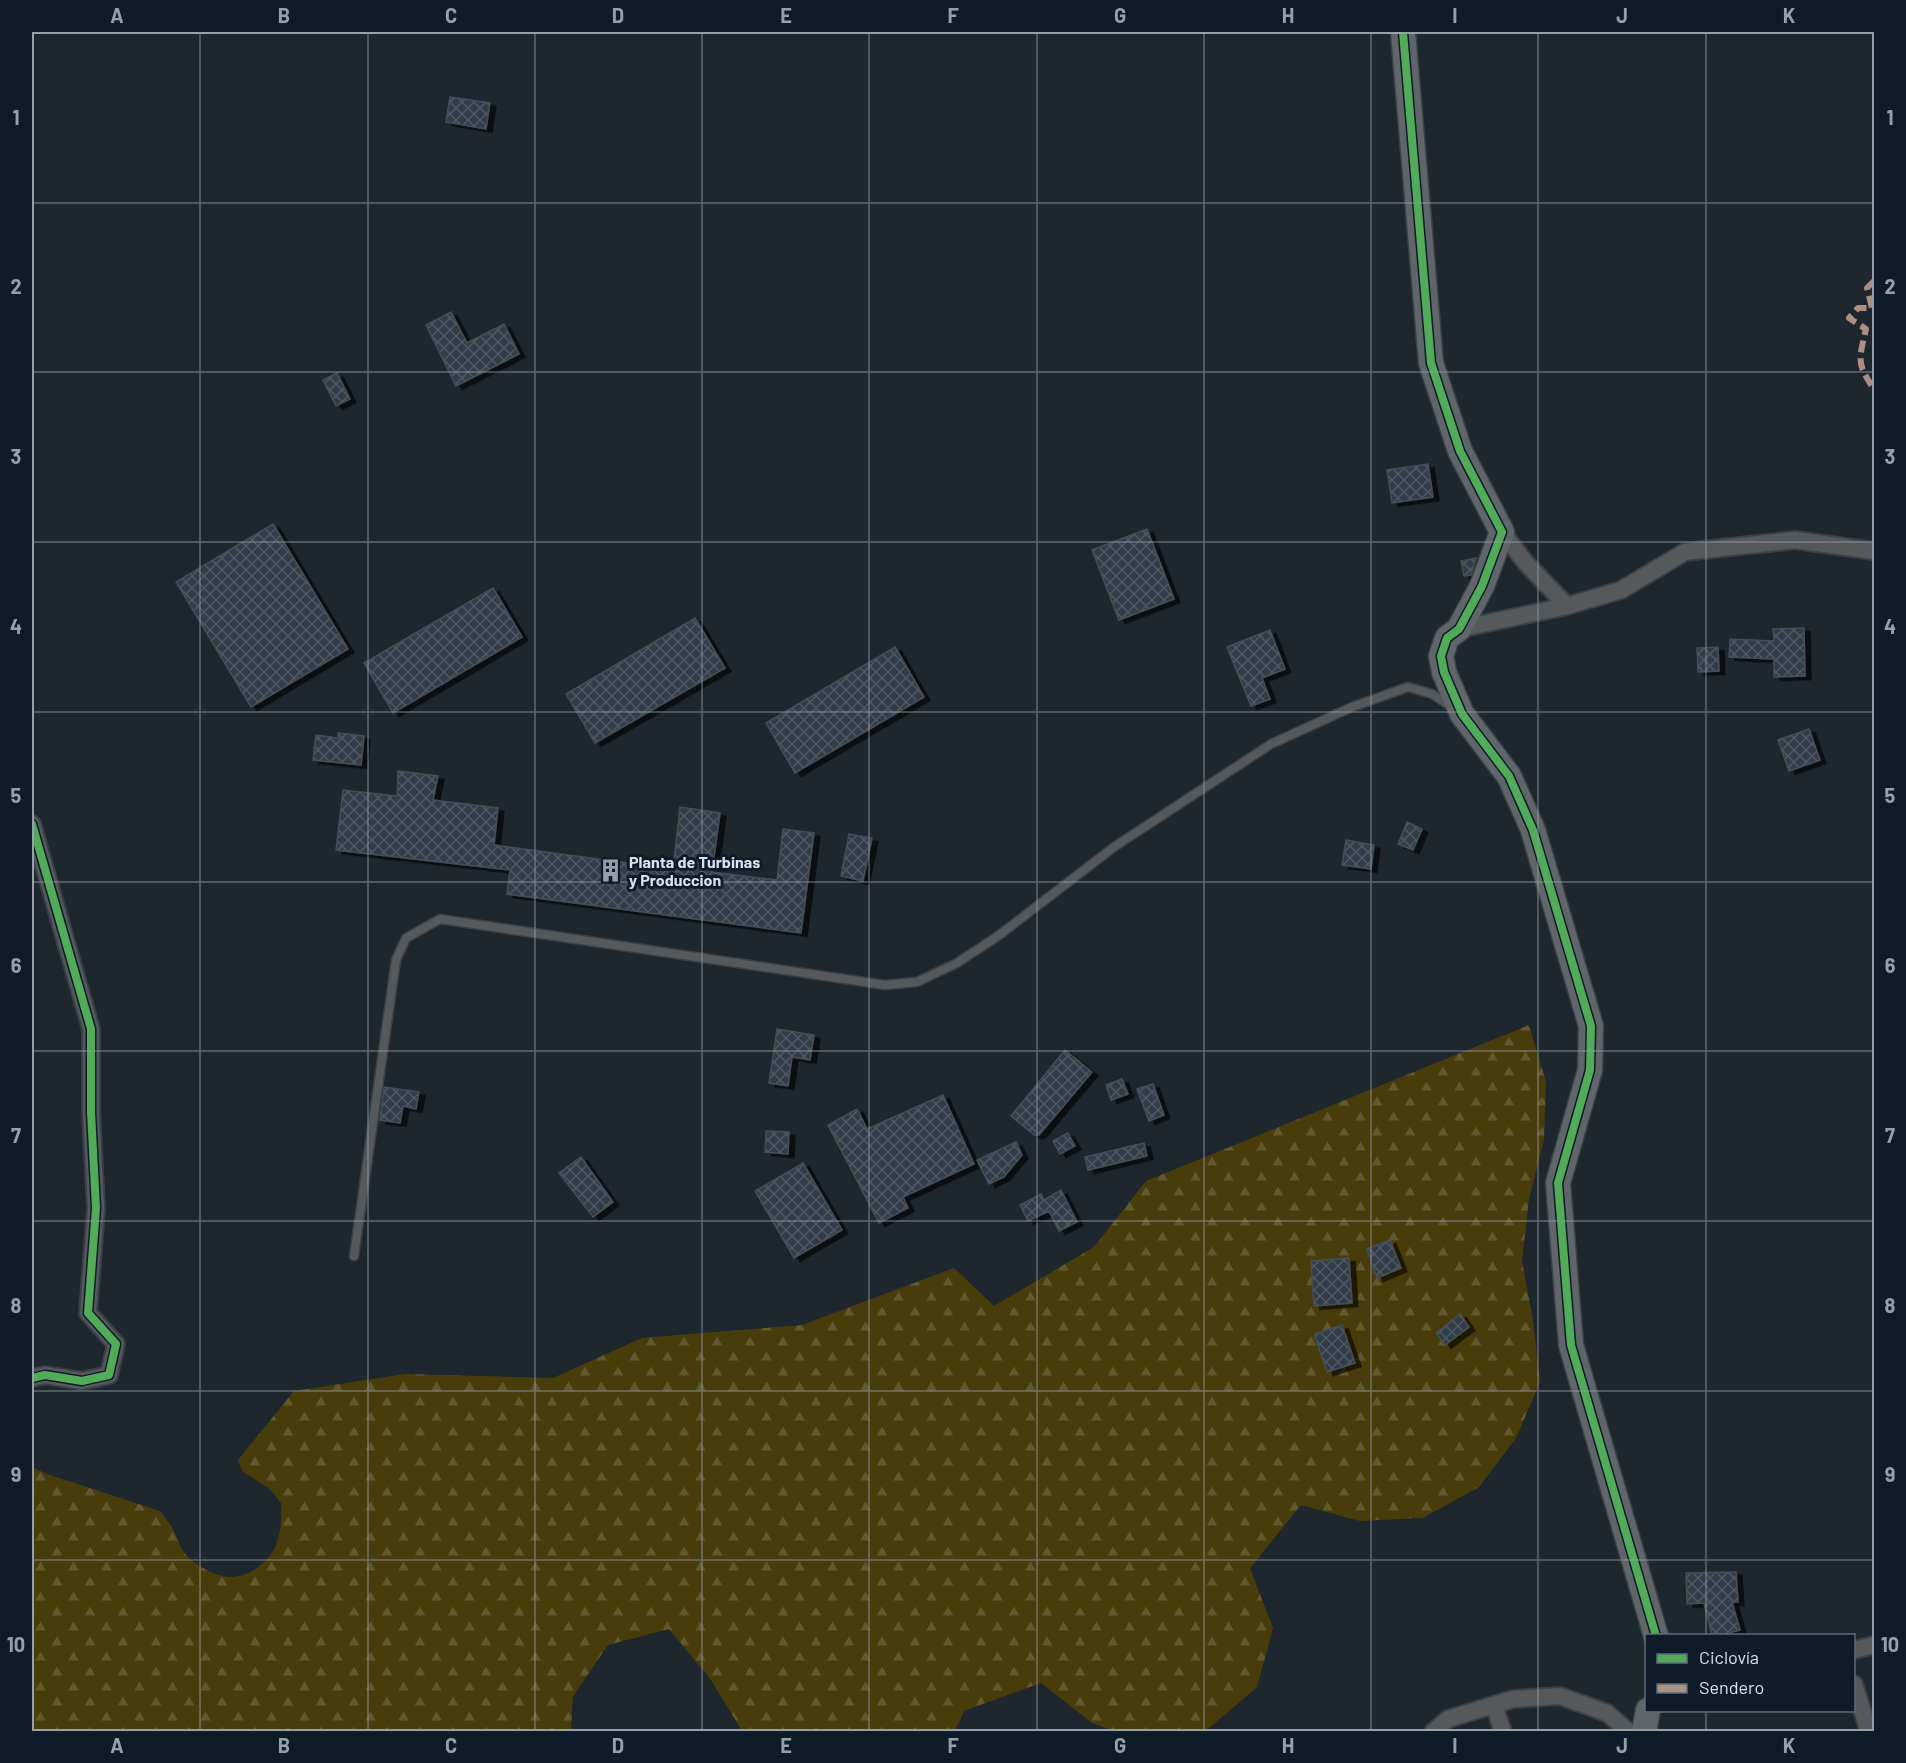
<svg xmlns="http://www.w3.org/2000/svg" width="1906" height="1763" viewBox="0 0 1906 1763" font-family="Barlow,sans-serif">
  <style>
    .forest { fill: url(#forest-firs) }
    .building { fill: url(#building-cross-hatch); stroke: #474e55; stroke-width: 1.5; filter: url(#shadow) }
    .lines { fill: none; stroke-linecap: round; stroke-linejoin: round }
    .lane-casing { stroke: #3a4047; stroke-width: 11 }
    .street-casing { stroke: #3a4047; stroke-width: 20 }
    .secondary-casing { stroke: #3a4047; stroke-width: 27 }
    .lane { stroke: #55595c; stroke-width: 8 }
    .street { stroke: #55595c; stroke-width: 16 }
    .secondary { stroke: #606569; stroke-width: 24 }
    .quiet { stroke: #ac8f84; stroke-width: 6; stroke-dasharray: 12 6; stroke-linecap: butt }
    .cycleway-casing { stroke: #0e1c2a; stroke-width: 11 }
    .cycleway { stroke: #51ab58; stroke-width: 8 }
    .grid { fill: none; stroke: #97a0aa; stroke-width: 1.5; stroke-opacity: 0.55 }
    .labels { text-anchor: middle; dominant-baseline: central; stroke-width: 6; stroke-linejoin: round; paint-order: stroke }
    .poi-label { font-size: 16px; font-weight: bold; fill: #d8e1ec; stroke: #0e1c2a; text-anchor: start }
    .neatline { fill: none; stroke: #97a0aa; stroke-width: 2 }
    .grid-label { font-size: 20px; text-anchor: middle; font-weight: bold; fill: #97a0aa }
  </style>
  <defs>
    <pattern id="forest-firs" width="22" height="20" patternUnits="userSpaceOnUse" patternTransform="scale(1.5)"><rect width="22" height="20" fill="#483c0b"/><path d="M5 1l3.5 6h-7zM16 11l3.5 6h-7z" fill="#62582f"/></pattern>
    <pattern id="building-cross-hatch" width="8" height="8" patternUnits="userSpaceOnUse" patternTransform="scale(1.5)"><rect width="8" height="8" fill="#313e4a"/><path d="M0 0l8 8M0 8l8-8" fill="none" stroke="#4e5a64"/></pattern>
    <filter id="shadow"><feDropShadow dx="6" dy="3.5" stdDeviation="0" flood-color="#0009"/></filter>
  </defs>
  <rect width="100%" height="100%" fill="#1e262e"/>
  <path class="forest" d="M 1529,1025 L 1546,1082 L 1544,1140 L 1529,1199 L 1522,1261 L 1533,1320 L 1540,1382 L 1516,1438 L 1479,1487 L 1423,1518 L 1360,1521 L 1301,1505 L 1250,1568 L 1273,1628 L 1257,1687 L 1209,1728 L 1196,1732 L 1115,1731 L 1092,1723 L 1041,1683 L 964,1711 L 955,1731 L 742,1731 L 711,1680 L 669,1629 L 608,1645 L 573,1696 L 571,1731 L 32,1732 L 32,1467 L 47,1474 L 160,1511 C 164,1516 168,1521 171,1526 C 177,1536 181,1551 189,1558 C 200,1567 216,1577 230,1577 C 254,1577 275,1557 279,1535 C 282,1525 281,1513 281,1503 L 270,1489 L 242,1471 L 238,1460 L 294,1391 L 405,1374 L 553,1378 L 642,1338 L 802,1325 L 954,1268 L 994,1306 L 1094,1247 L 1146,1181 Z"/>
  <path class="building" d="M 450,97 L 490,103 L 486,129 L 446,122 Z
    M 451,312 L 467,343 L 504,324 L 519,354 L 456,386 L 426,325 Z
    M 337,373 L 350,399 L 336,406 L 323,380 Z
    M 1428,464 L 1433,497 L 1392,503 L 1387,470 Z
    M 273,524 L 348,649 L 251,707 L 176,582 Z
    M 1147,529 L 1174,599 L 1119,620 L 1092,550 Z
    M 1476,558 L 1471,575 L 1464,576 L 1461,561 Z
    M 493,588 L 522,637 L 393,713 L 364,663 Z
    M 695,618 L 725,668 L 595,743 L 566,694 Z
    M 1804,628 L 1805,676 L 1774,677 L 1774,659 L 1729,657 L 1730,639 L 1774,641 L 1773,629 Z
    M 1270,630 L 1285,669 L 1262,678 L 1270,699 L 1251,706 L 1227,647 Z
    M 895,647 L 924,697 L 795,773 L 766,723 Z
    M 1718,647 L 1719,671 L 1698,672 L 1697,648 Z
    M 1809,729 L 1820,760 L 1789,771 L 1778,740 Z
    M 338,733 L 364,736 L 361,765 L 313,760 L 316,735 L 338,738 Z
    M 398,771 L 438,776 L 433,800 L 498,808 L 494,845 L 673,869 L 680,807 L 720,813 L 712,872 L 777,880 L 783,829 L 814,833 L 801,933 L 507,894 L 510,870 L 336,850 L 343,790 L 397,796 Z
    M 1407,822 L 1422,829 L 1413,850 L 1398,844 Z
    M 849,834 L 872,838 L 863,881 L 841,876 Z
    M 1346,840 L 1374,845 L 1371,869 L 1342,865 Z
    M 777,1029 L 814,1035 L 810,1060 L 792,1057 L 788,1086 L 769,1083 Z
    M 1065,1050 L 1092,1072 L 1039,1135 L 1034,1135 L 1011,1116 Z
    M 1122,1079 L 1128,1094 L 1111,1100 L 1106,1085 Z
    M 1153,1084 L 1164,1115 L 1149,1121 L 1137,1089 Z
    M 384,1087 L 419,1092 L 416,1109 L 403,1106 L 400,1123 L 380,1120 Z
    M 943,1095 L 974,1164 L 903,1197 L 908,1208 L 879,1223 L 828,1125 L 857,1109 L 867,1129 Z
    M 766,1131 L 789,1132 L 788,1154 L 765,1152 Z
    M 1068,1133 L 1075,1146 L 1060,1154 L 1053,1141 Z
    M 1016,1142 L 1022,1155 L 1004,1177 L 989,1184 L 977,1160 Z
    M 1144,1143 L 1147,1156 L 1088,1170 L 1085,1157 Z
    M 581,1157 L 613,1202 L 593,1217 L 559,1173 Z
    M 803,1163 L 842,1230 L 794,1258 L 755,1191 Z
    M 1061,1190 L 1077,1222 L 1059,1231 L 1049,1211 L 1028,1221 L 1020,1205 L 1041,1194 L 1044,1200 Z
    M 1390,1240 L 1401,1268 L 1377,1278 L 1367,1249 Z
    M 1349,1258 L 1352,1303 L 1314,1306 L 1311,1261 Z
    M 1460,1314 L 1469,1327 L 1445,1345 L 1436,1333 Z
    M 1342,1325 L 1355,1363 L 1327,1372 L 1314,1334 Z
    M 1736,1572 L 1738,1602 L 1732,1602 L 1740,1630 L 1721,1635 L 1712,1635 L 1704,1603 L 1687,1604 L 1686,1573 Z"/>
  <g class="lines">
    <defs>
      <path id="lane" d="M 354,1256 L 396,960 L 406,938 L 440,919 L 885,985 L 917,982 L 957,963 L 998,936 L 1114,847 L 1271,744 L 1352,707 L 1408,687 L 1432,694 L 1452,707"/>
      <path id="street" d="M 1502,532 L 1525,562 L 1567,606
        M 1459,629 L 1567,606 L 1621,590 L 1685,552 L 1795,540 L 1874,551
        M 32,824 L 91,1029 L 91,1112 L 96,1208 L 88,1313 L 116,1344 L 109,1375 L 82,1381 L 45,1375 L 32,1378
        M 1854,1650 L 1874,1645
        M 1854,1684 L 1869,1732
        M 1494,1705 L 1503,1732
        M 1433,1732 L 1448,1719 L 1513,1699 L 1560,1696 L 1607,1713 L 1629,1732"/>
      <path id="secondary" d="M 1403,32 L 1431,363 L 1460,451 L 1502,532 L 1482,586 L 1459,629 L 1447,638 L 1441,656 L 1444,672 L 1462,714 L 1509,776 L 1533,830 L 1591,1026 L 1590,1070 L 1558,1183 L 1571,1345 L 1656,1636
        M 1644,1732 L 1648,1710"/>
    </defs>
    <use href="#lane" class="lane-casing"/>
    <use href="#street" class="street-casing"/>
    <use href="#secondary" class="secondary-casing"/>
    <use href="#lane" class="lane"/>
    <use href="#street" class="street"/>
    <use href="#secondary" class="secondary"/>
    <path class="quiet" d="M 1874,281 L 1867,288 L 1872,308 L 1858,308 L 1849,318 L 1866,329 C 1859,360 1856,363 1874,389"/>
    <defs>
      <path id="cycleway" d="M 1403,32 L 1431,363 L 1460,451 L 1502,532 L 1482,586 L 1459,629 L 1447,638 L 1441,656 L 1444,672 L 1462,714 L 1509,776 L 1533,830 L 1591,1026 L 1590,1070 L 1558,1183 L 1571,1345 L 1656,1636
        M 32,824 L 91,1029 L 91,1112 L 96,1208 L 88,1313 L 116,1344 L 109,1375 L 82,1381 L 45,1375 L 32,1378"/>
    </defs>
    <use href="#cycleway" class="cycleway-casing"/>
    <use href="#cycleway" class="cycleway"/>
  </g>
  <path class="grid" d="M 200,32 L 200,1732M 368,32 L 368,1732M 535,32 L 535,1732M 702,32 L 702,1732M 869,32 L 869,1732M 1037,32 L 1037,1732M 1204,32 L 1204,1732M 1371,32 L 1371,1732M 1538,32 L 1538,1732M 1706,32 L 1706,1636M 32,203 L 1874,203M 32,372 L 1874,372M 32,542 L 1874,542M 32,712 L 1874,712M 32,882 L 1874,882M 32,1051 L 1874,1051M 32,1221 L 1874,1221M 32,1391 L 1874,1391M 32,1560 L 1874,1560M 1706,1710 L 1706,1732"/>
  <defs>
    <symbol id="building-bare" viewBox="-9 -9 18 18"><path d="M-4-6H4V6H1V3H-1V6H-4ZM-2.5-4.3h1.7v1.8h-1.7ZM.8-4.3h1.7v1.8H.8ZM-2.5-1h1.7V.8h-1.7ZM.8-1h1.7V.8H.8Z" fill="#97a0aa" stroke="#0e1c2a" stroke-width="2.5" paint-order="stroke"/></symbol>
  </defs>
  <g fill-rule="evenodd">
    <use href="#building-bare" x="594" y="854" width="33" height="33"/>
  </g>
  <g class="labels">
    <g class="poi-label">
      <text x="629" y="861">Planta de Turbinas<tspan x="629" dy="18">y Produccion</tspan></text>
    </g>
  </g>
  <rect width="1906" height="1763" fill="none" stroke="#0e1c2a" stroke-width="66"/>
  <rect x="1645" y="1634" width="210" height="78" fill="#0e1c2a" stroke="#5f6b78" stroke-width="1.5"/>
  <rect x="1657" y="1654" width="30" height="9" fill="#51ab58" stroke="#5f6b78" stroke-width="1.5"/>
  <text x="1699" y="1664" font-size="18" fill="#d8e1ec">Ciclovía</text>
  <rect x="1657" y="1684" width="30" height="9" fill="#ac8f84" stroke="#5f6b78" stroke-width="1.5"/>
  <text x="1699" y="1694" font-size="18" fill="#d8e1ec">Sendero</text>
  <rect x="33" y="33" width="1840" height="1697" class="neatline"/>
  <g class="grid-label">
    <text x="117" y="23">A</text>
    <text x="284" y="23">B</text>
    <text x="451" y="23">C</text>
    <text x="618" y="23">D</text>
    <text x="786" y="23">E</text>
    <text x="953" y="23">F</text>
    <text x="1120" y="23">G</text>
    <text x="1288" y="23">H</text>
    <text x="1455" y="23">I</text>
    <text x="1622" y="23">J</text>
    <text x="1789" y="23">K</text>
    <text x="16" y="125">1</text>
    <text x="1890" y="125">1</text>
    <text x="16" y="294">2</text>
    <text x="1890" y="294">2</text>
    <text x="16" y="464">3</text>
    <text x="1890" y="464">3</text>
    <text x="16" y="634">4</text>
    <text x="1890" y="634">4</text>
    <text x="16" y="803">5</text>
    <text x="1890" y="803">5</text>
    <text x="16" y="973">6</text>
    <text x="1890" y="973">6</text>
    <text x="16" y="1143">7</text>
    <text x="1890" y="1143">7</text>
    <text x="16" y="1313">8</text>
    <text x="1890" y="1313">8</text>
    <text x="16" y="1482">9</text>
    <text x="1890" y="1482">9</text>
    <text x="16" y="1652">10</text>
    <text x="1890" y="1652">10</text>
    <text x="117" y="1753">A</text>
    <text x="284" y="1753">B</text>
    <text x="451" y="1753">C</text>
    <text x="618" y="1753">D</text>
    <text x="786" y="1753">E</text>
    <text x="953" y="1753">F</text>
    <text x="1120" y="1753">G</text>
    <text x="1288" y="1753">H</text>
    <text x="1455" y="1753">I</text>
    <text x="1622" y="1753">J</text>
    <text x="1789" y="1753">K</text>
  </g>
</svg>
